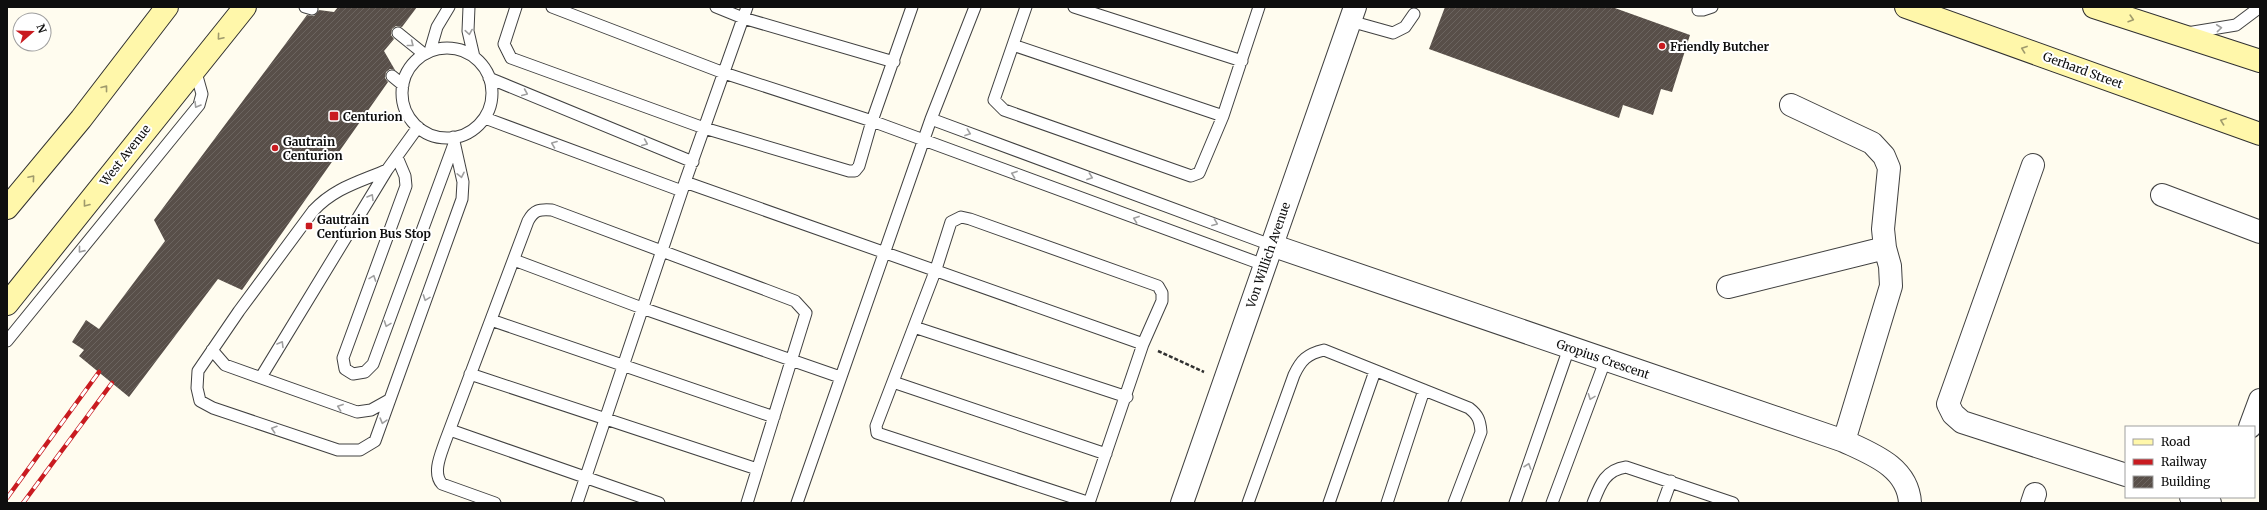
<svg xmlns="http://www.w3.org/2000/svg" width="2267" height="510" viewBox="0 0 2267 510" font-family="Merriweather,serif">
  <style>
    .building { fill: url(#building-hatch) }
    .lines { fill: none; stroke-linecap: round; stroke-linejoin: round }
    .lane-casing { stroke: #414141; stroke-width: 13 }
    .street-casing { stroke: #414141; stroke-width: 24 }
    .secondary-casing { stroke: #303030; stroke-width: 24 }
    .path { stroke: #303030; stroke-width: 2.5; stroke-dasharray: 4 2; stroke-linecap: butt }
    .lane { stroke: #fff; stroke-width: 11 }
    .street { stroke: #fff; stroke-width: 22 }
    .secondary { stroke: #fff7aa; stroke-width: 22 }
    .rail-casing { stroke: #c91b20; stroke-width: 4.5 }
    .rail { stroke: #fff; stroke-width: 3; stroke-dasharray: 9; stroke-linecap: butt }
    .oneway { stroke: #9f9a6c }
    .oneway2 { stroke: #9f9f9f }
    .poi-dot { fill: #c91b20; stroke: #fff; stroke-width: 1.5 }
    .labels { text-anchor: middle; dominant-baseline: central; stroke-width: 4; stroke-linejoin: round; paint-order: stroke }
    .poi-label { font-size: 12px; font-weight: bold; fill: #0e0e0e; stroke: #fff; text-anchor: start }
    .street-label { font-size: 12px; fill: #0e0e0e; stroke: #fff }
  </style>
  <defs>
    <pattern id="building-hatch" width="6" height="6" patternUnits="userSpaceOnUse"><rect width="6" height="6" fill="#584f49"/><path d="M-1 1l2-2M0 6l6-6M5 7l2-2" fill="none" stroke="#6b645f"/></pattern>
  </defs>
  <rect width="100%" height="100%" fill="#fffcef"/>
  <path class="building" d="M 338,7 L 417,7 L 402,27 L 396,26 L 392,29 L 391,35 L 394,39 L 384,51 L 395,70 L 390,69 L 386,72 L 385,78 L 388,82 L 242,290 L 218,279 L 129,397 L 79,356 L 84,350 L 72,342 L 86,320 L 99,329 L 165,241 L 154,220 L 307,15 L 314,16 L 319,10 L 334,12 Z
    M 1445,7 L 1612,7 L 1690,35 L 1672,92 L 1661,89 L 1653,115 L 1623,105 L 1619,118 L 1429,49 Z"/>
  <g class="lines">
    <defs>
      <path id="lane" d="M 305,7 L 312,9
        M 469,7 L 468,31 L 474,57
        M 516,7 L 504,44 L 511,58 L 704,128 L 849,171 L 855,171 L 859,166 L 872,121 L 912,7
        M 552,7 L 724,73 L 872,121 L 1264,265
        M 716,7 L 743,18 L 894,62
        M 1026,7 L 994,100 L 1004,110 L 1191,176 L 1199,173 L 1223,116 L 1259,7
        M 1074,7 L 1242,61
        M 1698,10 L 1703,10 L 1712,7
        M 1350,21 L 1393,33 L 1405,27 L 1414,14
        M 398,33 L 424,54
        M 2187,33 L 2236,25 L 2260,7
        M 1013,45 L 1223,116
        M402 93a45 45 0 1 1 90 0a45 45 0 1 1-90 0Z
        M 430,51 L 437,27 L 449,7
        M 392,76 L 403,85
        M 489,78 L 693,162
        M 485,118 L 682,191
        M 931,119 L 1271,245
        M 397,157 L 405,176 L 406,186 L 343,358 L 345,369 L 353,374 L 365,372 L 373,364 L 454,144
        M 387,170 C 359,182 334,188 313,211 L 239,311 L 198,371 L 197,388 L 200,401 L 213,408 L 338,450 L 360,450 L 375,441 L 462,199 L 463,182 L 453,137
        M 685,182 L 1143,344
        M 961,217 L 970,219 L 1158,286 L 1162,293 L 1162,301 L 1143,344 L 1090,500 L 1087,502 L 877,433 L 876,426 L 936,269 L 951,222 Z
        M 514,260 L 642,308 L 840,377
        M 491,320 L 774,417
        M 914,327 L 1127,397
        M 7,341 L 199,105 L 202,94 L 195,69
        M 212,350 L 225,365 L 357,412 L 371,410 L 389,400
        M 470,374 L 757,469
        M 261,377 L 387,170 L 418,127
        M 893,382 L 1106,454
        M 450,430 L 659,503
        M 495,503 L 442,484 C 432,473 441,454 445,442 L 528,221 C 534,210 539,209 552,210 L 766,290 L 795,301 L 806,313 L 747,503
        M 577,503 L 685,182 L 747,7
        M 797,503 L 931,119 L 975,7
        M 1248,503 L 1294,375 C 1301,360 1307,354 1324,350 L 1469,408 C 1478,415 1480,420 1481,432 L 1454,503
        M 1329,503 L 1375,371
        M 1387,503 L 1424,390
        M 1515,503 L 1569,348
        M 1552,503 L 1605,361
        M 1593,503 C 1600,485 1605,470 1626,467 L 1733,503
        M 1663,503 L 1671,481"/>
      <path id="street" d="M 1791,105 L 1872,143 L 1884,156 L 1889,168 L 1883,229 L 1885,248 L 1890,266 L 1891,286 L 1844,441
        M 2033,165 L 1948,404 L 1953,414 L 1962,422 L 2126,475
        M 2162,195 L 2260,232
        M 1271,245 L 1844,441 C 1872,454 1908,467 1910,503
        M 1728,287 L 1885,248
        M 2250,427 L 2260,400
        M 2191,497 L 2210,503
        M 1182,503 L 1355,7
        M 2032,503 L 2035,494"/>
      <path id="secondary" d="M 1906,7 L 2260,134
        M 2094,7 L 2260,61
        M 7,208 L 81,119 L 167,7
        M 7,304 L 245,7"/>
    </defs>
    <use href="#lane" class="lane-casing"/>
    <use href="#street" class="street-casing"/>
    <use href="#secondary" class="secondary-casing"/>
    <path class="path" d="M 1158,351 L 1204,372"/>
    <use href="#lane" class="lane"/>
    <use href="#street" class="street"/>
    <use href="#secondary" class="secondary"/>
    <defs>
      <path id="rail" d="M 7,498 L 99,372
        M 23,503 L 112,383"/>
    </defs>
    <use href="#rail" class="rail-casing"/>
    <use href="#rail" class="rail"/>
  </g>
  <defs><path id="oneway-chevron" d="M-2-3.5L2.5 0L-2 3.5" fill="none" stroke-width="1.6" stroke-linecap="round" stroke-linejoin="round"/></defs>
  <g class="oneway">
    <use href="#oneway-chevron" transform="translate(2131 19) rotate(17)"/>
    <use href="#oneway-chevron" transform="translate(220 37) rotate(130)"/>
    <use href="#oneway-chevron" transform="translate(2024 49) rotate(-160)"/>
    <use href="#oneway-chevron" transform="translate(105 88) rotate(-52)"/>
    <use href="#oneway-chevron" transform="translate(2223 121) rotate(-160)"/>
    <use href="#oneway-chevron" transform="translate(32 178) rotate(-50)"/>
    <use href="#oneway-chevron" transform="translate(86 204) rotate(128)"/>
  </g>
  <g class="oneway2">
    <use href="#oneway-chevron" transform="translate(2219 28) rotate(-6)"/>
    <use href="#oneway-chevron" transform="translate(469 32) rotate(81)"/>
    <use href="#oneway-chevron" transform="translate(411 44) rotate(38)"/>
    <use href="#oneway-chevron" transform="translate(525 93) rotate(23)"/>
    <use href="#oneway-chevron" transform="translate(197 105) rotate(121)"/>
    <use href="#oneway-chevron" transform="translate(968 133) rotate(20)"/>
    <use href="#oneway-chevron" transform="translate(645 143) rotate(23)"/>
    <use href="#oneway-chevron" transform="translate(554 144) rotate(-159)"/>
    <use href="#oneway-chevron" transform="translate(1014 174) rotate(-160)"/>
    <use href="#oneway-chevron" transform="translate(461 175) rotate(78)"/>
    <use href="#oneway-chevron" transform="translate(1090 177) rotate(20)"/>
    <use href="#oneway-chevron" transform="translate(371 197) rotate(-59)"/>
    <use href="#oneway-chevron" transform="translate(1136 219) rotate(-160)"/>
    <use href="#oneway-chevron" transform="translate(1215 223) rotate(21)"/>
    <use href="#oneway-chevron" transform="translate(81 250) rotate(129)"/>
    <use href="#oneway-chevron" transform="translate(373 278) rotate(-70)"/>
    <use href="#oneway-chevron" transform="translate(426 298) rotate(110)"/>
    <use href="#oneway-chevron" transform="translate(387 324) rotate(110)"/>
    <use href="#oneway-chevron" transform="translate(281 344) rotate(-59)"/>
    <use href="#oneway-chevron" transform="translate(1591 397) rotate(111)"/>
    <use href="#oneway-chevron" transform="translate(340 407) rotate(-160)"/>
    <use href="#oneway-chevron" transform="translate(383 421) rotate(106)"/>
    <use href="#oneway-chevron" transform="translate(274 429) rotate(-162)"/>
    <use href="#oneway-chevron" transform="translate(1528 466) rotate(-71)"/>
  </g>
  <g class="poi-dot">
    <circle cx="1662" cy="46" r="4"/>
    <rect x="329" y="111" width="10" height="10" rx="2"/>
    <circle cx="275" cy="148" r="4"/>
    <rect x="305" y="222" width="8" height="8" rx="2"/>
  </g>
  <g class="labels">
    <g class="poi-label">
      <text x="1670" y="46">Friendly Butcher</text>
      <text x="343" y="116">Centurion</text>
      <text x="283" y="141">Gautrain<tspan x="283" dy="14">Centurion</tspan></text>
      <text x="317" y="219">Gautrain<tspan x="317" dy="14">Centurion Bus Stop</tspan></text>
    </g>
    <g class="street-label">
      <text transform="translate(2083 70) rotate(20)">Gerhard Street</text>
      <text transform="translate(125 155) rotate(-52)">West Avenue</text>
      <text transform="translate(1268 255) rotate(-71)">Von Willich Avenue</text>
      <text transform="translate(1603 359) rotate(19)">Gropius Crescent</text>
    </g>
  </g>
  <rect width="2267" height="510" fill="none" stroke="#0e0e0e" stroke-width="16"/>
  <rect x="2125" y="426" width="130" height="72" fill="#ffffff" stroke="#9f9f9f"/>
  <rect x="2133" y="439" width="20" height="6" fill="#fff7aa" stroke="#9f9f9f"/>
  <text x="2161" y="446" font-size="12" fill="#0e0e0e">Road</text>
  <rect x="2133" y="459" width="20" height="6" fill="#c91b20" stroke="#9f9f9f"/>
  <text x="2161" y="466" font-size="12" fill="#0e0e0e">Railway</text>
  <rect x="2133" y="476" width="20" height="12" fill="url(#building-hatch)" stroke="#9f9f9f"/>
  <text x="2161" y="486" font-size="12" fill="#0e0e0e">Building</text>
  <g transform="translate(32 32) rotate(70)"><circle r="19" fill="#ffffff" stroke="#9f9f9f"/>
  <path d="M0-3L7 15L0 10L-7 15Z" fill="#c91b20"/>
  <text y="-6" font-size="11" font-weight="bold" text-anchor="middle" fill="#0e0e0e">N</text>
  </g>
</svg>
